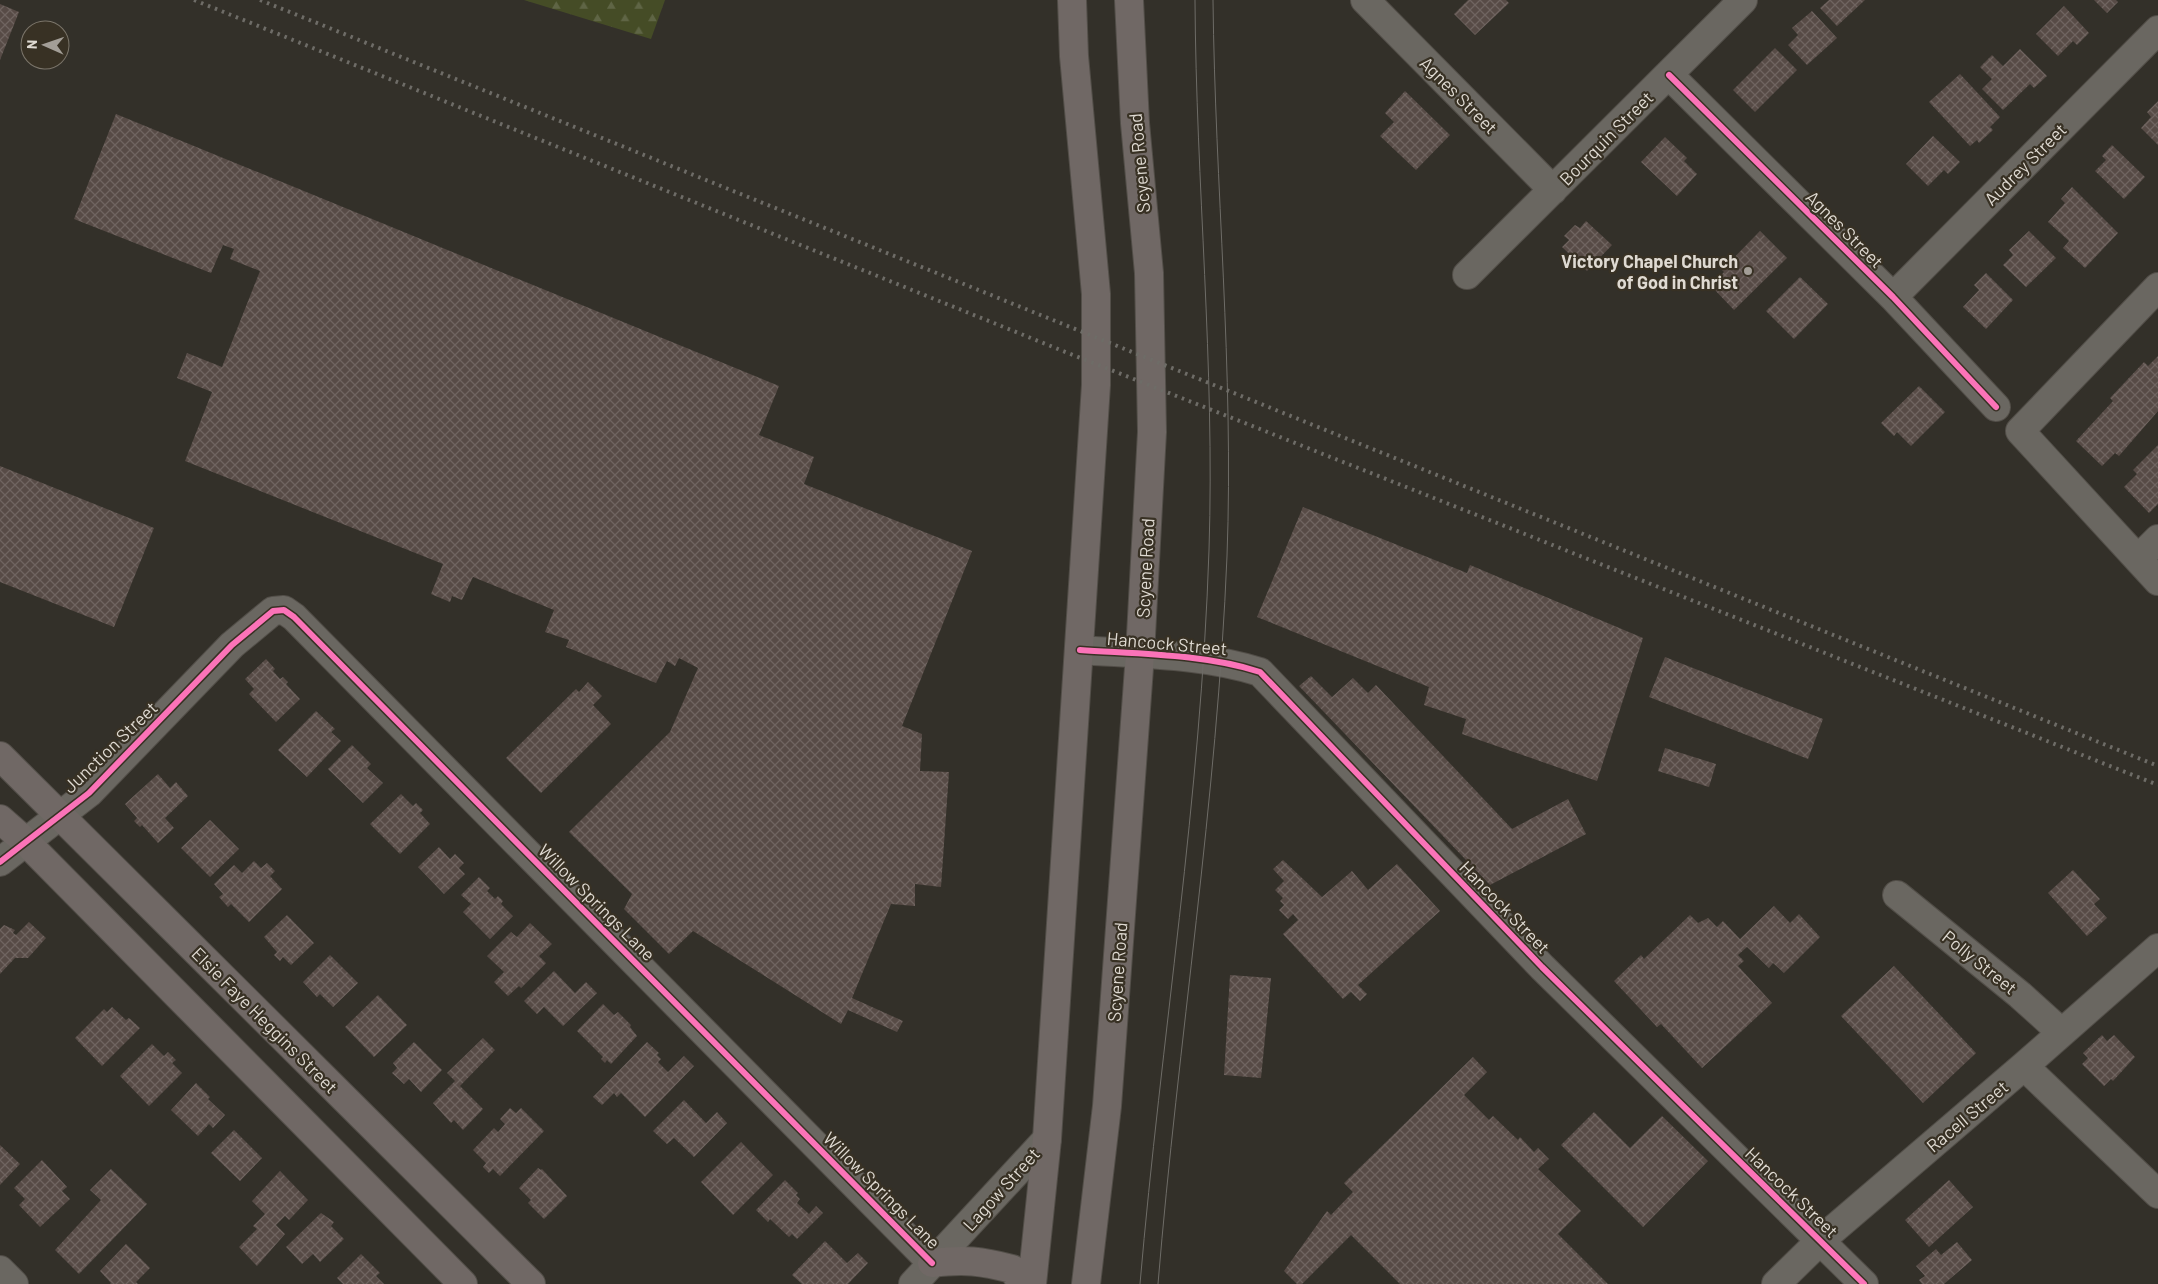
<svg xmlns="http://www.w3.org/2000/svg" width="2158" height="1284" viewBox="0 0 2158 1284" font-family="Barlow,sans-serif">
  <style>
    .forest { fill: url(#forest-firs) }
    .building { fill: url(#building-cross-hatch) }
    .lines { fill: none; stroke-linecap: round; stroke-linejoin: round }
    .minor-casing { stroke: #524e48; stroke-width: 30 }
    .major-casing { stroke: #524e48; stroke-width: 30 }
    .minor { stroke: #6a6761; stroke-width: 28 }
    .major { stroke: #706865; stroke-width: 28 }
    .tram { stroke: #6e6c67; stroke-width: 1 }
    .rail { stroke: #6e6c67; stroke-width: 4; stroke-dasharray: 2.5 5; stroke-linecap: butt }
    .cycleway-casing { stroke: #383124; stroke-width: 9 }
    .cycleway { stroke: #fb73b8; stroke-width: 6 }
    .poi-dot { fill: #a39e97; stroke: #383124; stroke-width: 2 }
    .labels { text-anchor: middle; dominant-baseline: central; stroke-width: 4.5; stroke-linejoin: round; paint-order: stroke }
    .street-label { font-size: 18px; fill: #dfdad2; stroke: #383124 }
    .poi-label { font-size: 18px; font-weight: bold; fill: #dfdad2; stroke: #383124; text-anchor: end }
  </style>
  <defs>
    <pattern id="forest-firs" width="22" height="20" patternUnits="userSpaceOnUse" patternTransform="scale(1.25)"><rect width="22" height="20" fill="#454c26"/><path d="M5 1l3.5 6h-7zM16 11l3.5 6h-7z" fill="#5f6545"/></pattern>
    <pattern id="building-cross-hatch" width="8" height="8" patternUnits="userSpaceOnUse" patternTransform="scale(1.25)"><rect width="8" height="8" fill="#574b46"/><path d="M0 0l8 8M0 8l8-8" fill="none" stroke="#6f6460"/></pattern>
  </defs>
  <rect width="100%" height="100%" fill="#333029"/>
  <path class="forest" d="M 524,0 L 665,0 L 651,39 Z"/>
  <path class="building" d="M 1468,0 L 1506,0 L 1509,3 L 1475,35 L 1454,14 Z
    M 1829,0 L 1865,0 L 1837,26 L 1820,8 Z
    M 2094,0 L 2116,0 L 2118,2 L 2107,13 Z
    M 0,4 L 19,12 L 0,60 Z
    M 2064,6 L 2089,33 L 2077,45 L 2073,41 L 2058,56 L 2036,34 Z
    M 1812,11 L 1837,38 L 1807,65 L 1788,45 L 1798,35 L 1792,28 Z
    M 1775,48 L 1797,70 L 1755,112 L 1733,90 Z
    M 2020,49 L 2047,76 L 2034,88 L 2030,84 L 2003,110 L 1982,89 L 1992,79 L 1980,67 L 1992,55 L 2003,66 Z
    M 1960,74 L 2000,117 L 1990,127 L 1993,130 L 1979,143 L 1977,140 L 1970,146 L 1929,102 Z
    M 1405,91 L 1450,135 L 1416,170 L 1380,136 L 1394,122 L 1385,113 Z
    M 2158,101 L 2158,145 L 2141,128 L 2151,117 L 2147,112 Z
    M 116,114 L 779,386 L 759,435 L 814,457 L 804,484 L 972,551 L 902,726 L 922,734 L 920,771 L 949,772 L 941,887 L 915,884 L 915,906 L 891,904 L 852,998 L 903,1021 L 897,1032 L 848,1010 L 841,1024 L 693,931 L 669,954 L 624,909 L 632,894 L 569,832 L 670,732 L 698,668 L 679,658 L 675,666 L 667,661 L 656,683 L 566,647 L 569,640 L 545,632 L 554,610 L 473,577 L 462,600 L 452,596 L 450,602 L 431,594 L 443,564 L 185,461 L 212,392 L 177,378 L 187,353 L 222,367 L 260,271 L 230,259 L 234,249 L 223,245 L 211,273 L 74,219 Z
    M 1933,136 L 1960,162 L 1948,174 L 1944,170 L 1928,186 L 1906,164 Z
    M 1665,137 L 1687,158 L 1684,161 L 1697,174 L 1677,196 L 1641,162 Z
    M 2112,145 L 2145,177 L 2124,199 L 2095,171 L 2106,160 L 2102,156 Z
    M 2072,187 L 2118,233 L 2085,268 L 2063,248 L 2069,241 L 2048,222 L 2065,203 L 2061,199 Z
    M 1586,221 L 1612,245 L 1587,271 L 1562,247 L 1569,240 L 1564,236 L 1575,225 L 1580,228 Z
    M 1760,231 L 1787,258 L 1734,310 L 1711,286 L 1724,272 L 1722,270 Z
    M 2029,231 L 2056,258 L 2026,287 L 2003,265 L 2013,255 L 2009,250 Z
    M 1986,273 L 2013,300 L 1986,329 L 1963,307 L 1979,290 L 1974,285 Z
    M 1800,277 L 1828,304 L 1794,339 L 1766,311 Z
    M 2158,356 L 2158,411 L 2119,456 L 2115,453 L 2102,466 L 2076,441 L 2113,401 L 2110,398 L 2144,362 L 2148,366 Z
    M 1919,386 L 1945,412 L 1911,446 L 1897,432 L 1894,436 L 1881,423 Z
    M 2158,445 L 2158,504 L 2149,513 L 2124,487 L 2137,474 L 2133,470 Z
    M 0,466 L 154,528 L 114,627 L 0,582 Z
    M 1303,507 L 1467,573 L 1470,565 L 1643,638 L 1597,781 L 1462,734 L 1466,719 L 1424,705 L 1429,687 L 1257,617 Z
    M 1665,657 L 1823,719 L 1808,759 L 1649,697 Z
    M 266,659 L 275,669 L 273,671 L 280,679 L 283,677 L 288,682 L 286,684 L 300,699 L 276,722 L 249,694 L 254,689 L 245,679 Z
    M 1311,676 L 1332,697 L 1353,678 L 1368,693 L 1376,685 L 1512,829 L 1568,799 L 1586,834 L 1490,885 L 1299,686 Z
    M 588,682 L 602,696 L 593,705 L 611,724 L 541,793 L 506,758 L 576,689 L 579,692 Z
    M 316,711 L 335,729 L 331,732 L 341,741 L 307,777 L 278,750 Z
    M 352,745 L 371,764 L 367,768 L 383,783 L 363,803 L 328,769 Z
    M 1665,748 L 1716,764 L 1709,787 L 1658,771 Z
    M 158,774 L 170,788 L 176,782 L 188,796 L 165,818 L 174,828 L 158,843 L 142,825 L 140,827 L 134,821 L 137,818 L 125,804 Z
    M 401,794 L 413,806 L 416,803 L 423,810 L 420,813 L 430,824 L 400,854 L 370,824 Z
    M 210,820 L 239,849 L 210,877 L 181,848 Z
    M 439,847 L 450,859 L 455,854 L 464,863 L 459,868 L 465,874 L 444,894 L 418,867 Z
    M 1283,860 L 1322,897 L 1352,871 L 1368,890 L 1397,864 L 1440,911 L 1358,985 L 1367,994 L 1360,1001 L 1351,992 L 1343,999 L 1283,934 L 1298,920 L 1293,914 L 1288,919 L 1279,910 L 1284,905 L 1280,901 L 1283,898 L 1275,890 L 1284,881 L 1273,869 Z
    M 254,861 L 261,868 L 267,863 L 275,871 L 270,876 L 282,889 L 249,922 L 231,904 L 228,907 L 219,897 L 223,894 L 214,884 L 234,865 L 242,873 Z
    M 2073,870 L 2100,899 L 2094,904 L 2107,918 L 2087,936 L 2048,893 Z
    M 479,877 L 490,888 L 487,891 L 495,899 L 498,896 L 503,901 L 501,904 L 513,916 L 490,939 L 463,912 L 471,904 L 461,895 Z
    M 1774,906 L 1790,923 L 1799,914 L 1820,937 L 1784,973 L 1773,963 L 1769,968 L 1747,947 L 1738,955 L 1744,961 L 1738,966 L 1772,1003 L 1702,1068 L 1661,1024 L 1657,1027 L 1614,981 L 1641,955 L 1644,959 L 1690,915 L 1698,923 L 1708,918 L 1717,927 L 1723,921 L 1740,939 Z
    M 287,915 L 314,943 L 291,965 L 283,957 L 280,961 L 274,955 L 277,952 L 264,937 Z
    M 29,922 L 46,938 L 28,958 L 15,958 L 0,974 L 0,929 L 4,925 L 15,930 L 13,933 L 16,935 Z
    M 530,923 L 552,944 L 539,956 L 546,963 L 521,988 L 519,986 L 508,996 L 494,982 L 504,972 L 487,956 L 511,932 L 517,937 Z
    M 330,955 L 358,983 L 333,1007 L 320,994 L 317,997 L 303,982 Z
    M 1894,966 L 1976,1053 L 1923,1103 L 1841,1016 Z
    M 554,971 L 575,993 L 586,982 L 597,993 L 563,1026 L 544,1007 L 537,1014 L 524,1001 Z
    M 1230,975 L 1271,978 L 1261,1078 L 1224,1075 Z
    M 378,995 L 407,1025 L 374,1057 L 345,1027 Z
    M 603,1004 L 614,1015 L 618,1012 L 631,1025 L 630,1027 L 637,1036 L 611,1064 L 607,1060 L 605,1063 L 601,1059 L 603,1057 L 577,1031 Z
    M 112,1007 L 126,1020 L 129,1018 L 140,1028 L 102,1066 L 75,1038 L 104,1009 L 107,1012 Z
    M 2102,1035 L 2107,1041 L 2114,1035 L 2135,1057 L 2113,1081 L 2111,1079 L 2104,1086 L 2082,1064 L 2088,1058 L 2083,1053 Z
    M 483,1038 L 495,1050 L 460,1086 L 483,1109 L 463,1130 L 454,1120 L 451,1123 L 433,1103 L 455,1081 L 447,1073 Z
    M 414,1042 L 442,1070 L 421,1092 L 409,1079 L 404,1084 L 392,1073 L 397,1068 L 393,1063 Z
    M 647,1042 L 659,1053 L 657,1055 L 661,1059 L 658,1062 L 668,1072 L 684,1056 L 694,1066 L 645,1117 L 621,1093 L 617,1097 L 614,1093 L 602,1105 L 593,1097 Z
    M 152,1044 L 164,1056 L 168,1052 L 176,1060 L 172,1063 L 182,1073 L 149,1106 L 120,1076 Z
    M 1473,1057 L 1487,1072 L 1464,1095 L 1489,1120 L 1493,1116 L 1518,1140 L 1520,1137 L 1534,1152 L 1538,1148 L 1549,1159 L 1538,1169 L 1581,1211 L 1558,1234 L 1608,1284 L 1400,1284 L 1351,1235 L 1302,1284 L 1297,1284 L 1284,1271 L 1327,1211 L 1331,1215 L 1353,1192 L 1344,1183 Z
    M 196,1083 L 210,1097 L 208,1099 L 225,1115 L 213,1128 L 209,1124 L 198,1136 L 171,1110 Z
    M 684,1100 L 706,1123 L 717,1112 L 727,1123 L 694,1157 L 674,1138 L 667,1144 L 653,1131 Z
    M 510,1108 L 516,1113 L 521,1108 L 544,1131 L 500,1176 L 493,1169 L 489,1173 L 483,1167 L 486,1163 L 473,1150 L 494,1128 L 498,1132 L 505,1124 L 500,1119 Z
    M 1594,1112 L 1630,1148 L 1662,1116 L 1708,1161 L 1643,1227 L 1561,1145 Z
    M 234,1130 L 262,1158 L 240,1181 L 211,1153 Z
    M 741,1142 L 773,1175 L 733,1215 L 701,1182 Z
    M 0,1145 L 20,1164 L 0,1185 Z
    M 42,1160 L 67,1187 L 62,1191 L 70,1199 L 40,1227 L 19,1205 L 25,1199 L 14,1188 Z
    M 538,1168 L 541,1170 L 542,1169 L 567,1196 L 544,1219 L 528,1203 L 531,1200 L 519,1188 Z
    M 111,1169 L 147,1204 L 79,1274 L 55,1250 L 101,1200 L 90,1190 Z
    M 280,1171 L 308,1200 L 289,1220 L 285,1216 L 276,1225 L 285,1234 L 257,1266 L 239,1247 L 257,1229 L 253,1226 L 265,1214 L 252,1201 Z
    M 785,1180 L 798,1193 L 796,1195 L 800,1199 L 797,1203 L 809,1214 L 816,1206 L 823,1213 L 797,1239 L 792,1234 L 789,1237 L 770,1219 L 768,1222 L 756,1210 Z
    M 1949,1180 L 1973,1207 L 1929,1247 L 1905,1220 Z
    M 321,1213 L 334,1222 L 331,1226 L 344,1239 L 320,1262 L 313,1254 L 302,1264 L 286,1247 Z
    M 825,1241 L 847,1263 L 858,1253 L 868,1263 L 848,1284 L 802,1284 L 792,1275 Z
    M 1957,1242 L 1972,1260 L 1944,1284 L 1922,1284 L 1919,1280 L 1925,1276 L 1916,1266 L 1936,1249 L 1941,1255 Z
    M 126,1244 L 150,1268 L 136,1282 L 138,1284 L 110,1284 L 111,1283 L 100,1271 Z
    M 361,1254 L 380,1273 L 376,1276 L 384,1284 L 343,1284 L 337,1278 Z"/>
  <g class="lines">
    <defs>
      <path id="minor" d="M 1365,0 L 1553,190
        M 1669,75 L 1893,297 L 1996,407
        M 1467,275 L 1743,0
        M 2158,287 L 2020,431 L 2158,581
        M 1893,297 L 2158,30
        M 2138,559 L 2158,539
        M 1080,650 C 1138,654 1205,654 1260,672 L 1542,967 L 1864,1284
        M 0,862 L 89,793 L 232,645 L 273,611 L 284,610 L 294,617 L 932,1263
        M 1897,895 L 2020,995 L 2061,1032
        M 2024,1066 L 2158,1194
        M 0,1270 L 14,1284
        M 913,1284 L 1047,1139
        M 1776,1284 L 1821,1240 L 2024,1066 L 2158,948"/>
      <path id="major" d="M 0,756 L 531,1284
        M 0,819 L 25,841 L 463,1284
        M 932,1263 C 965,1259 981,1261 1012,1269 L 1023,1284
        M 1032,1284 L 1047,1139 L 1096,385 L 1096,294 L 1074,56 L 1072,0
        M 1086,1284 L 1107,1106 L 1140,654 L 1152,432 L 1149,273 L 1135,123 L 1129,0"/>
    </defs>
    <use href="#minor" class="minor-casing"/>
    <use href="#major" class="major-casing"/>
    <use href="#minor" class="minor"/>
    <use href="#major" class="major"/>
    <path class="tram" d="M 1140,1284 C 1161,1039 1201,796 1209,550 C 1215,366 1196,183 1195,0
      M 1158,1284 C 1178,1041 1217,800 1227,556 C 1234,371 1215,185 1213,0"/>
    <path class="rail" d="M 194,0 L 1063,351 L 2158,785
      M 260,0 L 2158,766"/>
    <defs>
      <path id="cycleway" d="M 1669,75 L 1893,297 L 1996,407
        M 1080,650 C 1138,654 1205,654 1260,672 L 1542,967 L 1864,1284
        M 0,862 L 89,793 L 232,645 L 273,611 L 284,610 L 294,617 L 932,1263"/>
    </defs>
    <use href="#cycleway" class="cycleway-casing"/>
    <use href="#cycleway" class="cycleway"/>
  </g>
  <circle class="poi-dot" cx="1748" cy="271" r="5"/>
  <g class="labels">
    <g class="street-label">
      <text transform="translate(1459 95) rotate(45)">Agnes Street</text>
      <text transform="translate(1606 138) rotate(-45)">Bourquin Street</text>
      <text transform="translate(1139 163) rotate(-95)">Scyene Road</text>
      <text transform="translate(2025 164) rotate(-45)">Audrey Street</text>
      <text transform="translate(1845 229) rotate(45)">Agnes Street</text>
      <text transform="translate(1145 568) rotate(-87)">Scyene Road</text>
      <text transform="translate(1167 643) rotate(5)">Hancock Street</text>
      <text transform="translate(110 747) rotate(-44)">Junction Street</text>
      <text transform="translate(597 902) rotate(45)">Willow Springs Lane</text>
      <text transform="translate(1505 907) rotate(46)">Hancock Street</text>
      <text transform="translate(1980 962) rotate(39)">Polly Street</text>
      <text transform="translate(1117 972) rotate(-86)">Scyene Road</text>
      <text transform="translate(265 1020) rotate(45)">Elsie Faye Heggins Street</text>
      <text transform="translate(1967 1116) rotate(-40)">Racell Street</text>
      <text transform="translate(1001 1189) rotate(-48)">Lagow Street</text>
      <text transform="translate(882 1190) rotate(45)">Willow Springs Lane</text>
      <text transform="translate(1792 1192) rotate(44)">Hancock Street</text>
    </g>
    <g class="poi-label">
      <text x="1738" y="261">Victory Chapel Church<tspan x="1738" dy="21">of God in Christ</tspan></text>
    </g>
  </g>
  <g transform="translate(45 45) rotate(272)"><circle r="24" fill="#383124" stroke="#7b756a"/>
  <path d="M0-4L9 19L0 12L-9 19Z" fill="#a39e97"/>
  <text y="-8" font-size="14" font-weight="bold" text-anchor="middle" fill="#dfdad2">N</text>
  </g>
</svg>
